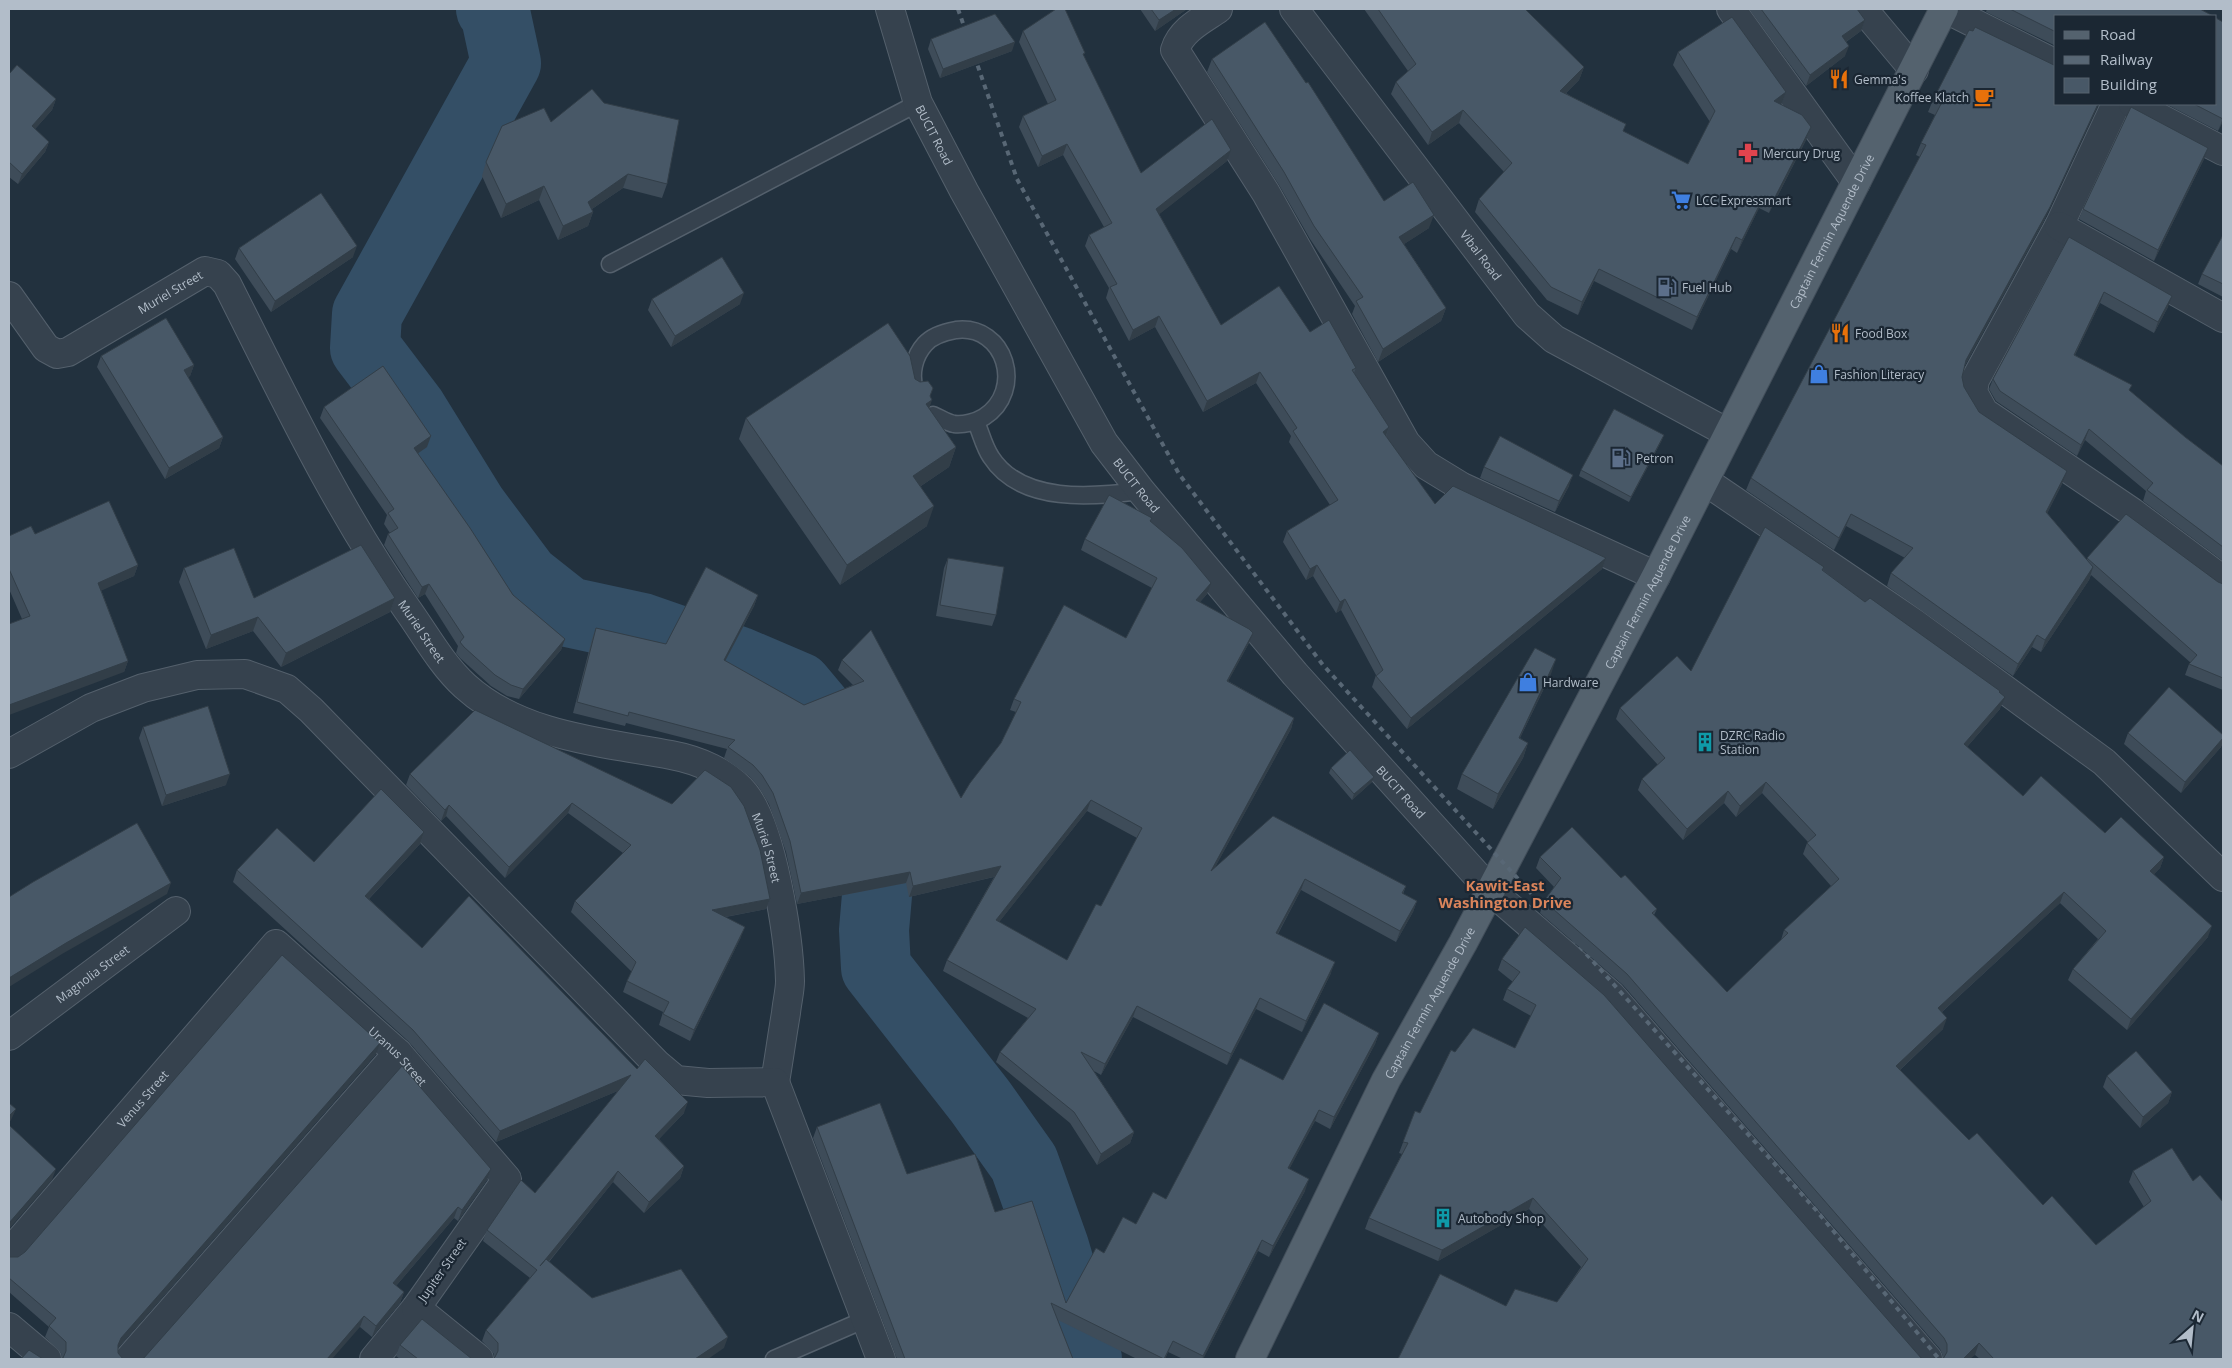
<svg xmlns="http://www.w3.org/2000/svg" width="2232" height="1368" viewBox="0 0 2232 1368" font-family="'Open Sans',sans-serif">
  <style>
    .lines { fill: none; stroke-linecap: round; stroke-linejoin: round }
    .river { stroke: #344f66; stroke-width: 70 }
    .service-casing { stroke: #54606c; stroke-width: 19 }
    .minor-casing { stroke: #54606c; stroke-width: 30 }
    .tertiary-casing { stroke: #54606c; stroke-width: 30 }
    .primary-casing { stroke: #424e5a; stroke-width: 30 }
    .service { stroke: #36424e; stroke-width: 16 }
    .minor { stroke: #36424e; stroke-width: 28 }
    .tertiary { stroke: #36424e; stroke-width: 28 }
    .primary { stroke: #54626e; stroke-width: 28 }
    .rail { stroke: #586775; stroke-width: 4; stroke-dasharray: 5 5; stroke-linecap: butt }
    .wall { fill: #3e4c59; fill-rule: evenodd }
    .shaded-wall { fill: #323e48 }
    .building { fill: #485867; stroke: #323e48; fill-rule: evenodd }
    .labels { text-anchor: middle; dominant-baseline: central; stroke-width: 4.5; stroke-linejoin: round; paint-order: stroke }
    .poi-label { font-size: 12px; fill: #b2bdc9; stroke: #1b2733; text-anchor: start }
    .street-label { font-size: 12px; fill: #b2bdc9; stroke: #1b2733 }
    .quarter-label { font-size: 15px; font-weight: bold; fill: #da845b; stroke: #1b2733 }
  </style>
  <rect width="100%" height="100%" fill="#22313e"/>
  <g class="lines">
    <path class="river" d="M 491,9 L 495,12 L 506,63 L 367,314 L 365,348 L 412,410 L 472,507 L 525,578 L 568,612 L 642,628 L 737,661 L 798,687 L 829,724 L 865,795 L 874,834 L 879,872 L 874,930 L 876,968 L 980,1101 L 1024,1163 L 1054,1247 L 1087,1359"/>
    <defs>
      <path id="service" d="M 610,264 L 918,103
        M 915,390 C 910,374 914,356 925,344 C 933,335 945,332 956,330 C 1006,324 1025,391 984,417 C 976,422 964,425 954,424 C 948,423 940,418 933,415
        M 976,422 C 981,433 984,447 991,457 C 1021,504 1093,497 1141,491
        M 774,1359 L 866,1319"/>
      <g id="minor">
        <path d="M 1218,9 C 1202,20 1181,30 1175,50 L 1266,193 L 1406,443 L 1426,465 L 1462,487 L 1656,576"/>
        <path id="s1" d="M 1294,9 L 1527,315 L 1554,339 L 1728,433"/>
        <path d="M 1731,9 L 1856,182"/>
        <path d="M 1863,9 L 1914,70"/>
        <path d="M 1946,9 L 2056,64"/>
        <path d="M 2116,104 L 2059,226 L 1975,380 L 1973,392 L 1984,412 L 2132,512 L 2223,580"/>
        <path d="M 2133,104 L 2223,151"/>
        <path d="M 2059,226 L 2223,318"/>
        <path id="s2" d="M 9,296 L 46,348 L 57,354 L 68,352 L 205,271 L 218,274 L 227,284 C 283,395 336,507 407,609 C 425,634 441,664 465,686 C 520,736 601,742 671,755 C 698,760 727,772 745,794 C 772,828 789,937 790,981 C 790,991 787,1002 786,1013 C 782,1036 779,1059 775,1082"/>
        <path d="M 1705,481 L 1914,623 L 2104,762 L 2223,877"/>
        <path d="M 9,754 L 91,708 L 143,688 L 197,675 L 245,674 L 287,689 L 311,710 L 657,1064 L 676,1080 L 708,1083 L 775,1082 L 881,1359"/>
        <path d="M 1491,891 L 1611,995 L 1928,1359"/>
        <path id="s3" d="M 9,1036 L 176,911"/>
        <path id="s4" d="M 9,1253 L 276,944 L 398,1053 L 507,1179 L 416,1308 L 374,1359"/>
        <path d="M 416,1308 L 479,1359"/>
        <path d="M 9,1327 L 47,1359"/>
        <path d="M 129,1359 L 398,1053"/>
      </g>
      <g id="tertiary">
        <path id="s5" d="M 890,9 L 918,103 L 964,191 L 1104,443 L 1141,491 L 1295,674 L 1491,891"/>
      </g>
      <g id="primary">
        <path id="s6" d="M 1250,1359 L 1386,1080 L 1463,943 L 1656,576 L 1944,9"/>
      </g>
    </defs>
    <use href="#service" class="service-casing"/>
    <use href="#minor" class="minor-casing"/>
    <use href="#tertiary" class="tertiary-casing"/>
    <use href="#primary" class="primary-casing"/>
    <use href="#service" class="service"/>
    <use href="#minor" class="minor"/>
    <use href="#tertiary" class="tertiary"/>
    <use href="#primary" class="primary"/>
    <path class="rail" d="M 958,9 L 1017,179 L 1179,474 L 1323,665 L 1551,915
      M 1573,939 L 1816,1210 L 1939,1359"/>
  </g>
  <path class="wall" d="M 1140,9 L 1187,9 L 1155,31 Z
    M 1364,9 L 1525,9 L 1584,67 L 1579,80 L 1566,93 L 1623,132 L 1688,164 L 1710,122 L 1673,65 L 1678,52 L 1786,92 L 1781,104 L 1811,127 L 1806,140 L 1769,213 L 1759,208 L 1737,253 L 1731,249 L 1692,330 L 1594,281 L 1578,315 L 1547,300 L 1475,212 L 1479,199 L 1504,172 L 1459,123 L 1428,145 L 1391,94 L 1396,82 L 1408,71 Z
    M 1749,9 L 1857,9 L 1865,20 L 1861,31 L 1846,42 L 1845,56 L 1806,86 Z
    M 1987,9 L 2200,9 L 2056,16 L 2056,46 L 1986,12 Z
    M 2223,22 L 2223,121 L 2218,131 L 2166,104 L 2216,104 Z
    M 1023,31 L 1084,57 L 1141,173 L 1227,161 L 1159,214 L 1221,325 L 1310,332 L 1356,368 L 1354,373 L 1389,427 L 1386,437 L 1435,504 L 1606,558 L 1602,569 L 1407,729 L 1372,687 L 1376,675 L 1341,610 L 1336,613 L 1313,576 L 1306,580 L 1283,542 L 1287,531 L 1330,505 L 1289,442 L 1291,436 L 1256,383 L 1203,412 L 1155,327 L 1129,341 L 1106,298 L 1109,288 L 1085,246 L 1089,235 L 1104,227 L 1063,155 L 1038,167 L 1019,127 L 1023,116 L 1048,104 L 1019,42 Z
    M 931,39 L 1012,51 L 940,78 L 928,49 Z
    M 1212,59 L 1384,201 L 1429,228 L 1404,244 L 1446,308 L 1441,321 L 1378,362 L 1352,314 L 1355,306 L 1310,239 L 1279,185 L 1207,72 Z
    M 2054,66 L 2045,219 L 1964,367 L 1962,377 L 1964,387 L 1979,412 L 2062,484 L 2047,513 L 2087,560 L 2087,558 L 2218,582 L 2223,584 L 2223,690 L 2185,675 L 2189,664 L 2191,663 L 2091,575 L 2089,580 L 2041,652 L 2032,647 L 2013,676 L 1887,586 L 1891,573 L 1905,558 L 1846,526 L 1834,550 L 1746,490 L 1751,478 L 1920,157 L 1916,155 L 1921,143 L 1935,115 L 1928,112 L 1933,100 Z
    M 9,72 L 56,99 L 52,110 L 35,129 L 49,142 L 45,152 L 18,184 L 9,177 Z
    M 551,122 L 667,184 L 662,198 L 623,188 L 592,209 L 593,212 L 588,226 L 558,240 L 539,200 L 501,218 L 482,176 L 486,162 Z
    M 2208,148 L 2204,159 L 2154,261 L 2079,219 L 2083,209 Z
    M 2223,235 L 2223,297 L 2198,284 L 2202,274 Z
    M 2069,237 L 2168,307 L 2154,333 L 2100,303 L 2075,355 L 2130,391 L 2185,437 L 2223,466 L 2223,561 L 2143,501 L 2146,491 L 2085,440 L 2077,456 L 1996,401 L 1989,389 L 1993,379 Z
    M 239,248 L 353,257 L 271,312 L 235,259 Z
    M 652,299 L 740,304 L 671,347 L 648,310 Z
    M 101,356 L 194,365 L 190,376 L 188,377 L 223,437 L 219,448 L 165,479 L 97,367 Z
    M 915,379 L 930,396 L 929,408 L 956,447 L 949,467 L 921,486 L 927,526 L 840,585 L 739,439 L 746,418 Z
    M 324,407 L 427,447 L 417,453 L 513,595 L 565,639 L 561,650 L 519,699 L 507,696 L 491,686 L 460,658 L 456,653 L 458,646 L 425,594 L 418,598 L 384,545 L 388,534 L 390,533 L 384,524 L 387,515 L 320,418 Z
    M 1662,440 L 1629,502 L 1579,476 L 1581,470 Z
    M 1484,467 L 1569,486 L 1555,512 L 1480,478 Z
    M 1151,522 L 1207,594 L 1200,602 L 1249,643 L 1228,681 L 1294,718 L 1291,729 L 1215,867 L 1406,886 L 1403,894 L 1417,901 L 1413,912 L 1396,942 L 1301,890 L 1278,934 L 1331,973 L 1302,1032 L 1256,1009 L 1227,1065 L 1133,1017 L 1101,1075 L 1094,1071 L 1134,1132 L 1130,1143 L 1097,1165 L 1070,1123 L 996,1062 L 1000,1052 L 1028,1018 L 943,971 L 947,960 L 994,877 L 909,897 L 906,883 L 797,904 L 786,852 L 769,804 L 758,786 L 749,776 L 724,758 L 727,749 L 626,723 L 625,726 L 573,713 L 592,639 L 596,628 L 666,644 L 758,595 L 754,606 L 725,661 L 804,705 L 853,685 L 838,670 L 842,660 L 871,630 L 961,798 L 1001,743 L 1016,712 L 1010,710 L 1014,699 L 1126,638 L 1152,588 L 1081,550 L 1085,539 ZM 1087,811 L 1137,838 L 1101,906 L 1067,960 L 999,922 Z
    M 35,534 L 138,565 L 134,576 L 101,590 L 128,661 L 124,672 L 22,619 L 9,589 L 9,536 Z
    M 948,558 L 996,615 L 992,626 L 936,616 L 944,568 Z
    M 1824,567 L 1823,570 L 1865,602 L 1999,693 L 2000,709 L 1967,747 L 2023,796 L 2105,833 L 2164,857 L 2160,868 L 2153,875 L 2208,937 L 2127,1030 L 2068,980 L 2073,969 L 2098,939 L 2060,903 L 1942,1012 L 1943,1029 L 1900,1070 L 1969,1140 L 2043,1205 L 2096,1245 L 2144,1207 L 2129,1182 L 2133,1171 L 2172,1148 L 2223,1359 L 1980,1359 L 1975,1355 L 1943,1359 L 1943,1356 L 1940,1349 L 1623,985 L 1540,913 L 1544,901 L 1554,887 L 1536,868 L 1540,857 L 1621,878 L 1657,909 L 1654,915 L 1727,992 L 1781,940 L 1784,930 L 1831,886 L 1803,854 L 1807,843 L 1808,842 L 1762,793 L 1736,817 L 1724,803 L 1683,840 L 1638,790 L 1642,779 L 1658,765 L 1616,719 L 1620,708 L 1691,671 Z
    M 184,568 L 254,598 L 395,598 L 390,612 L 281,667 L 253,631 L 206,649 L 179,582 Z
    M 1551,674 L 1520,738 L 1528,743 L 1523,758 L 1493,809 L 1457,789 L 1462,774 Z
    M 475,710 L 770,899 L 766,909 L 726,917 L 741,937 L 690,1041 L 659,1025 L 663,1012 L 623,992 L 627,981 L 632,972 L 571,912 L 575,901 L 623,853 L 568,813 L 505,878 L 446,816 L 441,821 L 406,785 L 410,774 Z
    M 143,727 L 226,785 L 162,806 L 139,738 Z
    M 2128,733 L 2223,735 L 2223,741 L 2221,747 L 2181,793 L 2124,744 Z
    M 1331,768 L 1374,777 L 1372,782 L 1352,800 L 1329,773 Z
    M 424,832 L 420,844 L 369,899 L 422,948 L 637,1069 L 684,1113 L 659,1139 L 684,1166 L 680,1178 L 644,1213 L 613,1182 L 549,1262 L 592,1298 L 724,1348 L 494,1358 L 494,1354 L 482,1341 L 486,1330 L 530,1278 L 483,1241 L 487,1230 L 535,1193 L 620,1090 L 496,1142 L 408,1041 L 233,882 L 237,870 L 314,862 Z
    M 1525,927 L 1920,1358 L 1506,1306 L 1557,1302 L 1581,1267 L 1529,1209 L 1438,1261 L 1365,1229 L 1369,1218 L 1402,1154 L 1399,1153 L 1415,1111 L 1420,1113 L 1455,1052 L 1515,1048 L 1531,1016 L 1503,1000 L 1507,989 L 1513,982 L 1498,970 L 1502,959 Z
    M 1379,1033 L 1375,1044 L 1330,1129 L 1315,1121 L 1289,1169 L 1305,1191 L 1269,1257 L 1258,1251 L 1203,1359 L 1183,1359 L 1168,1352 L 1165,1359 L 1137,1359 L 1058,1320 L 1073,1359 L 897,1359 L 813,1138 L 817,1127 L 907,1174 L 995,1212 L 1066,1303 L 1104,1253 L 1136,1224 L 1166,1199 L 1283,1080 Z
    M 376,1054 L 118,1348 L 118,1353 L 62,1359 L 61,1353 L 45,1337 L 49,1327 L 9,1292 L 9,1257 L 18,1257 Z
    M 2107,1076 L 2172,1092 L 2168,1103 L 2140,1128 L 2103,1087 Z
    M 491,1169 L 487,1180 L 458,1221 L 454,1218 L 396,1286 L 404,1292 L 400,1303 L 372,1337 L 360,1327 L 143,1359 Z
    M 400,1345 L 472,1359 L 400,1359 L 396,1356 Z"/>
  <path class="shaded-wall" d="M 1176,9 L 1187,9 L 1155,31 L 1159,20 Z
    M 1865,20 L 1861,31 L 1838,47 L 1842,36 Z
    M 1015,42 L 1012,51 L 940,78 L 943,69 Z
    M 1849,46 L 1845,56 L 1806,86 L 1810,75 Z
    M 1584,67 L 1579,80 L 1556,103 L 1560,91 Z
    M 1786,92 L 1781,105 L 1774,101 Z
    M 56,99 L 52,110 L 28,137 L 32,126 Z
    M 2098,104 L 2099,104 L 2045,219 L 1961,373 L 1966,360 Z
    M 1463,110 L 1459,123 L 1428,145 L 1432,132 Z
    M 2223,118 L 2223,121 L 2218,131 Z
    M 1811,127 L 1806,140 L 1769,213 L 1773,201 Z
    M 49,142 L 45,152 L 18,184 L 22,174 Z
    M 1067,144 L 1063,155 L 1038,167 L 1042,156 Z
    M 2208,148 L 2204,159 L 2154,261 L 2158,250 Z
    M 1231,150 L 1227,161 L 1152,220 L 1156,209 Z
    M 628,174 L 623,188 L 583,215 L 588,202 Z
    M 544,186 L 539,200 L 501,218 L 506,204 Z
    M 1764,196 L 1759,208 L 1737,253 L 1742,240 Z
    M 593,212 L 588,226 L 558,240 L 563,226 Z
    M 1434,215 L 1429,228 L 1395,250 L 1399,237 Z
    M 1736,237 L 1731,249 L 1692,330 L 1697,317 Z
    M 357,246 L 353,257 L 271,312 L 275,301 Z
    M 1599,269 L 1594,281 L 1578,315 L 1582,302 Z
    M 2104,292 L 2100,303 L 2070,365 L 2074,355 Z
    M 744,293 L 740,304 L 671,347 L 675,336 Z
    M 2172,296 L 2168,307 L 2154,333 L 2158,322 Z
    M 1446,308 L 1441,321 L 1378,362 L 1383,349 Z
    M 1159,316 L 1155,327 L 1129,341 L 1133,330 Z
    M 194,365 L 190,376 L 180,381 L 184,370 Z
    M 1260,372 L 1256,383 L 1203,412 L 1207,401 Z
    M 932,400 L 925,421 L 926,404 Z
    M 1389,427 L 1385,438 L 1383,432 Z
    M 2089,429 L 2085,440 L 2077,456 L 2081,445 Z
    M 1664,435 L 1662,440 L 1629,502 L 1631,497 Z
    M 431,436 L 427,447 L 410,459 L 414,448 Z
    M 223,437 L 219,448 L 165,479 L 169,468 Z
    M 956,447 L 949,467 L 906,496 L 913,476 Z
    M 2067,471 L 2062,484 L 2042,524 L 2046,512 Z
    M 1573,475 L 1569,486 L 1555,512 L 1559,501 Z
    M 934,506 L 927,526 L 840,585 L 847,565 Z
    M 1851,514 L 1846,526 L 1834,550 L 1839,538 Z
    M 1606,558 L 1602,569 L 1407,729 L 1411,718 Z
    M 138,565 L 134,576 L 94,594 L 98,583 Z
    M 1317,565 L 1313,576 L 1306,580 L 1310,569 Z
    M 2093,567 L 2089,580 L 2041,652 L 2045,640 Z
    M 1211,583 L 1207,594 L 1192,611 L 1196,600 Z
    M 429,584 L 425,594 L 418,598 L 422,587 Z
    M 758,595 L 754,606 L 720,671 L 724,660 Z
    M 395,598 L 390,612 L 281,667 L 286,653 Z
    M 1345,599 L 1341,610 L 1336,613 L 1340,602 Z
    M 258,617 L 253,631 L 206,649 L 211,635 Z
    M 1253,633 L 1249,643 L 1223,691 L 1227,681 Z
    M 2037,635 L 2032,647 L 2013,676 L 2018,664 Z
    M 565,639 L 561,650 L 519,699 L 523,689 Z
    M 1556,659 L 1551,674 L 1513,752 L 1519,738 Z
    M 128,661 L 124,672 L 9,715 L 9,705 Z
    M 2005,697 L 2000,709 L 1959,756 L 1964,744 Z
    M 1294,718 L 1291,729 L 1207,882 L 1211,871 Z
    M 2223,738 L 2223,741 L 2221,747 L 2181,793 L 2185,782 Z
    M 1528,743 L 1523,758 L 1493,809 L 1498,794 Z
    M 230,774 L 226,785 L 162,806 L 166,795 Z
    M 1374,777 L 1372,782 L 1352,800 L 1354,794 Z
    M 1766,782 L 1762,793 L 1736,817 L 1740,806 Z
    M 1728,791 L 1724,803 L 1683,840 L 1687,829 Z
    M 1091,800 L 1087,811 L 992,931 L 996,920 Z
    M 572,803 L 568,813 L 505,878 L 509,867 Z
    M 449,805 L 446,816 L 441,821 L 445,810 Z
    M 424,832 L 420,844 L 361,907 L 365,896 Z
    M 2164,857 L 2160,868 L 2146,883 L 2150,871 Z
    M 1001,866 L 997,876 L 909,897 L 913,886 Z
    M 910,872 L 906,883 L 797,904 L 801,893 Z
    M 1305,879 L 1301,890 L 1272,944 L 1276,933 Z
    M 171,883 L 167,894 L 62,954 L 9,987 L 9,978 L 66,943 Z
    M 2064,892 L 2060,903 L 1934,1019 L 1938,1008 Z
    M 770,899 L 766,909 L 708,920 L 712,910 Z
    M 1417,901 L 1413,912 L 1396,942 L 1400,931 Z
    M 2212,926 L 2208,937 L 2127,1030 L 2131,1019 Z
    M 745,927 L 741,937 L 690,1041 L 694,1030 Z
    M 1335,962 L 1331,973 L 1302,1032 L 1306,1021 Z
    M 1260,998 L 1256,1009 L 1227,1065 L 1231,1054 Z
    M 1137,1006 L 1133,1017 L 1101,1075 L 1105,1064 Z
    M 1947,1018 L 1943,1029 L 1892,1077 L 1896,1066 Z
    M 1379,1033 L 1375,1044 L 1330,1129 L 1334,1117 Z
    M 380,1043 L 376,1054 L 117,1349 L 118,1345 L 121,1338 Z
    M 631,1075 L 627,1087 L 496,1142 L 500,1131 Z
    M 2172,1092 L 2168,1103 L 2140,1128 L 2143,1117 Z
    M 688,1102 L 684,1113 L 651,1147 L 655,1136 Z
    M 16,1109 L 11,1120 L 9,1123 L 9,1116 Z
    M 1319,1110 L 1315,1121 L 1284,1179 L 1288,1168 Z
    M 1134,1132 L 1130,1143 L 1097,1165 L 1101,1154 Z
    M 684,1166 L 680,1178 L 644,1213 L 649,1202 Z
    M 56,1169 L 52,1180 L 9,1229 L 9,1223 Z
    M 491,1169 L 487,1180 L 458,1221 L 462,1210 Z
    M 618,1171 L 613,1182 L 536,1277 L 540,1266 Z
    M 1309,1179 L 1305,1191 L 1269,1257 L 1273,1246 Z
    M 1533,1198 L 1529,1209 L 1438,1261 L 1442,1250 Z
    M 458,1207 L 454,1218 L 389,1294 L 393,1283 Z
    M 1262,1240 L 1258,1251 L 1203,1359 L 1202,1359 Z
    M 404,1292 L 400,1303 L 372,1337 L 376,1326 Z
    M 364,1316 L 360,1327 L 332,1359 L 327,1359 Z
    M 728,1337 L 724,1348 L 708,1359 L 695,1359 Z
    M 1173,1341 L 1168,1352 L 1165,1359 L 1164,1359 Z
    M 1979,1343 L 1975,1355 L 1970,1359 L 1963,1359 Z"/>
  <path class="building" d="M 1056,9 L 1065,9 L 1085,53 L 1083,54 L 1141,173 L 1212,119 L 1231,150 L 1156,209 L 1221,325 L 1279,286 L 1310,332 L 1329,320 L 1356,368 L 1352,370 L 1389,427 L 1383,432 L 1435,504 L 1453,486 L 1606,558 L 1411,718 L 1376,676 L 1383,670 L 1345,599 L 1340,602 L 1317,565 L 1310,569 L 1287,531 L 1338,500 L 1293,431 L 1297,428 L 1260,372 L 1207,401 L 1159,316 L 1133,330 L 1110,287 L 1117,284 L 1089,235 L 1112,223 L 1067,144 L 1042,156 L 1023,116 L 1056,100 L 1023,31 Z
    M 1151,9 L 1176,9 L 1159,20 Z
    M 1378,9 L 1525,9 L 1584,67 L 1560,91 L 1626,124 L 1623,131 L 1688,164 L 1715,111 L 1678,52 L 1732,17 L 1786,92 L 1774,101 L 1802,115 L 1811,127 L 1773,201 L 1764,196 L 1742,240 L 1736,237 L 1697,317 L 1599,269 L 1582,302 L 1551,287 L 1479,199 L 1512,163 L 1463,110 L 1432,132 L 1396,82 L 1416,64 Z
    M 1761,9 L 1857,9 L 1865,20 L 1842,36 L 1849,46 L 1810,75 Z
    M 2010,9 L 2200,9 L 2213,16 L 2056,16 L 2056,32 Z
    M 995,14 L 1015,42 L 943,69 L 931,39 Z
    M 2216,18 L 2223,22 L 2223,119 L 2194,104 L 2216,104 Z
    M 1265,22 L 1306,83 L 1308,82 L 1384,201 L 1413,182 L 1434,215 L 1399,237 L 1446,308 L 1383,349 L 1356,301 L 1363,297 L 1314,226 L 1284,172 L 1212,59 Z
    M 1975,27 L 2056,66 L 2056,104 L 2098,104 L 2050,207 L 1966,360 L 1962,377 L 1964,387 L 1979,412 L 2067,471 L 2046,512 L 2093,567 L 2045,640 L 2037,635 L 2018,664 L 1891,573 L 1913,548 L 1851,514 L 1839,538 L 1751,478 L 1926,145 L 1921,143 L 1941,104 L 1933,100 L 1969,30 L 1973,31 Z
    M 17,65 L 56,99 L 32,126 L 49,142 L 22,174 L 9,162 L 9,72 L 10,73 Z
    M 592,89 L 604,103 L 679,120 L 667,184 L 628,174 L 588,202 L 593,212 L 563,226 L 544,186 L 506,204 L 486,162 L 502,126 L 544,108 L 551,122 Z
    M 2131,107 L 2208,148 L 2158,250 L 2083,209 Z
    M 321,193 L 357,246 L 275,301 L 239,248 Z
    M 2223,235 L 2223,284 L 2202,274 Z
    M 2069,237 L 2172,296 L 2158,322 L 2104,292 L 2074,355 L 2132,385 L 2129,390 L 2185,437 L 2223,466 L 2223,547 L 2147,490 L 2153,483 L 2089,429 L 2081,445 L 2000,391 L 1993,379 Z
    M 722,257 L 744,293 L 675,336 L 652,299 Z
    M 166,318 L 194,365 L 184,370 L 223,437 L 169,468 L 101,356 Z
    M 888,323 L 910,356 L 915,379 L 920,382 L 928,381 L 933,388 L 930,396 L 932,400 L 926,404 L 956,447 L 913,476 L 934,506 L 847,565 L 746,418 Z
    M 383,366 L 431,436 L 414,448 L 470,528 L 513,595 L 565,639 L 523,689 L 511,685 L 495,675 L 464,647 L 460,642 L 464,637 L 429,584 L 422,587 L 388,534 L 398,528 L 388,513 L 394,509 L 324,407 Z
    M 1614,409 L 1664,435 L 1631,497 L 1581,470 Z
    M 1500,436 L 1573,475 L 1559,501 L 1484,467 Z
    M 1109,495 L 1152,518 L 1150,521 L 1182,548 L 1211,583 L 1196,600 L 1249,629 L 1253,633 L 1227,681 L 1294,718 L 1211,871 L 1273,816 L 1406,886 L 1402,893 L 1417,901 L 1400,931 L 1305,879 L 1276,933 L 1335,962 L 1306,1021 L 1260,998 L 1231,1054 L 1137,1006 L 1105,1064 L 1081,1052 L 1134,1132 L 1101,1154 L 1074,1112 L 1000,1052 L 1036,1009 L 947,960 L 1001,866 L 913,886 L 910,872 L 801,893 L 790,841 L 773,793 L 762,775 L 753,765 L 728,747 L 735,740 L 629,712 L 628,716 L 577,702 L 596,628 L 666,644 L 706,567 L 758,595 L 724,660 L 804,705 L 864,681 L 842,660 L 871,630 L 961,798 L 970,783 L 1001,743 L 1021,702 L 1014,699 L 1064,605 L 1126,638 L 1157,578 L 1085,539 ZM 1091,800 L 1142,828 L 1101,906 L 1096,904 L 1067,960 L 996,920 Z
    M 109,501 L 138,565 L 98,583 L 128,661 L 9,705 L 9,624 L 30,616 L 9,569 L 9,536 L 31,526 L 35,534 Z
    M 2126,514 L 2218,582 L 2223,584 L 2223,678 L 2189,664 L 2197,655 L 2087,558 Z
    M 1765,527 L 1824,567 L 1822,570 L 1865,602 L 1870,598 L 2000,691 L 1999,692 L 2005,697 L 1964,744 L 2023,796 L 2041,776 L 2105,833 L 2121,817 L 2164,857 L 2150,871 L 2212,926 L 2131,1019 L 2073,969 L 2106,931 L 2064,892 L 1938,1008 L 1947,1018 L 1896,1066 L 1969,1140 L 1977,1133 L 2043,1205 L 2052,1196 L 2096,1245 L 2151,1201 L 2133,1171 L 2172,1148 L 2193,1181 L 2200,1175 L 2223,1202 L 2223,1359 L 1994,1359 L 1979,1343 L 1963,1359 L 1943,1359 L 1947,1352 L 1947,1344 L 1944,1338 L 1627,974 L 1544,901 L 1561,878 L 1540,857 L 1572,827 L 1621,878 L 1625,875 L 1657,909 L 1652,913 L 1727,992 L 1788,933 L 1784,930 L 1839,879 L 1807,843 L 1816,835 L 1766,782 L 1740,806 L 1728,791 L 1687,829 L 1642,779 L 1665,758 L 1620,708 L 1677,656 L 1691,671 Z
    M 361,545 L 395,598 L 286,653 L 258,617 L 211,635 L 184,568 L 234,548 L 254,598 Z
    M 948,558 L 1004,567 L 996,615 L 940,605 Z
    M 1535,648 L 1556,659 L 1519,738 L 1528,743 L 1498,794 L 1462,774 Z
    M 2169,687 L 2223,735 L 2223,738 L 2185,782 L 2128,733 Z
    M 208,706 L 230,774 L 166,795 L 143,727 Z
    M 475,710 L 672,804 L 705,770 L 731,787 L 744,806 L 760,850 L 770,899 L 712,910 L 745,927 L 694,1030 L 663,1014 L 669,1002 L 627,981 L 636,962 L 575,901 L 631,845 L 572,803 L 509,867 L 449,805 L 445,810 L 410,774 Z
    M 1350,750 L 1374,777 L 1354,794 L 1331,768 Z
    M 381,789 L 424,832 L 365,896 L 422,948 L 469,896 L 637,1069 L 645,1059 L 688,1102 L 655,1136 L 684,1166 L 649,1202 L 618,1171 L 540,1266 L 546,1259 L 592,1298 L 681,1269 L 728,1337 L 695,1359 L 493,1359 L 495,1357 L 498,1351 L 498,1343 L 486,1330 L 537,1270 L 487,1230 L 521,1180 L 535,1193 L 631,1075 L 500,1131 L 413,1030 L 237,870 L 277,828 L 314,862 Z
    M 137,823 L 171,883 L 66,943 L 9,978 L 9,897 L 33,882 Z
    M 1525,927 L 1604,995 L 1922,1359 L 1398,1359 L 1440,1274 L 1506,1306 L 1515,1289 L 1557,1302 L 1588,1259 L 1533,1198 L 1442,1250 L 1369,1218 L 1408,1143 L 1403,1142 L 1415,1111 L 1420,1113 L 1451,1050 L 1455,1052 L 1473,1028 L 1515,1048 L 1536,1005 L 1507,989 L 1520,972 L 1502,959 Z
    M 282,955 L 380,1043 L 121,1338 L 118,1345 L 118,1353 L 123,1359 L 61,1359 L 63,1358 L 66,1351 L 66,1342 L 49,1326 L 56,1318 L 9,1278 L 9,1257 L 18,1257 L 25,1252 Z
    M 1324,1003 L 1379,1033 L 1334,1117 L 1319,1110 L 1288,1168 L 1309,1179 L 1273,1246 L 1262,1240 L 1203,1356 L 1173,1341 L 1164,1359 L 1051,1303 L 1073,1359 L 905,1359 L 817,1127 L 880,1103 L 907,1174 L 975,1154 L 995,1212 L 1032,1201 L 1066,1303 L 1096,1248 L 1104,1253 L 1123,1217 L 1136,1224 L 1153,1192 L 1166,1199 L 1240,1058 L 1283,1080 Z
    M 2136,1051 L 2172,1092 L 2143,1117 L 2107,1076 Z
    M 402,1066 L 491,1169 L 462,1210 L 458,1207 L 393,1283 L 404,1292 L 376,1326 L 364,1316 L 327,1359 L 143,1359 Z
    M 9,1103 L 16,1109 L 9,1116 Z
    M 9,1125 L 56,1169 L 9,1223 Z
    M 422,1319 L 472,1359 L 418,1359 L 400,1345 Z
    M 29,1350 L 43,1359 L 21,1359 Z"/>
  <defs>
    <symbol id="restaurant-bare" viewBox="-9 -9 18 18"><path d="M-5-6h1v4h1v-4h1v4h1v-4h1v5L-1.5 .5V6h-2V.5L-5-1ZM5-6V6H3V1.5H1.5Q1.5-4 5-6Z" fill="#e8710a" stroke="#1b2733" stroke-width="2.5" paint-order="stroke"/></symbol>
    <symbol id="cafe-bare" viewBox="-9 -9 18 18"><path d="M-5.5-4.5H6V0H3Q3 3.5 0 3.5H-2.5Q-5.5 3.5-5.5 0ZM3-3.2v2h1.7v-2ZM-6 4.5H4V6H-6Z" fill="#e8710a" stroke="#1b2733" stroke-width="2.5" paint-order="stroke"/></symbol>
    <symbol id="pharmacy-bare" viewBox="-9 -9 18 18"><path d="M-2-6h4v4h4v4h-4v4h-4v-4h-4v-4h4Z" fill="#e0444e" stroke="#1b2733" stroke-width="2.5" paint-order="stroke"/></symbol>
    <symbol id="supermarket-bare" viewBox="-9 -9 18 18"><path d="M-6-5.5h2.5l.6 2H6L4.5 2H-2.5L-4.4-4H-6ZM-1.5 3.2a1.3 1.3 0 1 0 .1 0ZM3 3.2a1.3 1.3 0 1 0 .1 0Z" fill="#3f7fe0" stroke="#1b2733" stroke-width="2.5" paint-order="stroke"/></symbol>
    <symbol id="fuel-bare" viewBox="-9 -9 18 18"><path d="M-5.5-6h7V0h2V4h1.3V-2.5L3-4.5l.8-.8L6-3V5H2.5V1h-1V6h-7ZM-4.2-4.7v3.2H.2V-4.7Z" fill="#5c6f8a" stroke="#1b2733" stroke-width="2.5" paint-order="stroke"/></symbol>
    <symbol id="shop-bare" viewBox="-9 -9 18 18"><path d="M-5-2.5h2.3a2.7 3.5 0 0 1 5.4 0H5L5.5 6h-11ZM-1.5-2.5h3a1.5 2.3 0 0 0-3 0Z" fill="#3f7fe0" stroke="#1b2733" stroke-width="2.5" paint-order="stroke"/></symbol>
    <symbol id="building-bare" viewBox="-9 -9 18 18"><path d="M-4-6H4V6H1V3H-1V6H-4ZM-2.5-4.3h1.7v1.8h-1.7ZM.8-4.3h1.7v1.8H.8ZM-2.5-1h1.7V.8h-1.7ZM.8-1h1.7V.8H.8Z" fill="#0f9aa8" stroke="#1b2733" stroke-width="2.5" paint-order="stroke"/></symbol>
  </defs>
  <g fill-rule="evenodd">
    <use href="#restaurant-bare" x="1825" y="65" width="28" height="28"/>
    <use href="#cafe-bare" x="1970" y="83" width="28" height="28"/>
    <use href="#pharmacy-bare" x="1734" y="139" width="28" height="28"/>
    <use href="#supermarket-bare" x="1667" y="186" width="28" height="28"/>
    <use href="#fuel-bare" x="1653" y="273" width="28" height="28"/>
    <use href="#restaurant-bare" x="1826" y="319" width="28" height="28"/>
    <use href="#shop-bare" x="1805" y="360" width="28" height="28"/>
    <use href="#fuel-bare" x="1607" y="444" width="28" height="28"/>
    <use href="#shop-bare" x="1514" y="668" width="28" height="28"/>
    <use href="#building-bare" x="1691" y="728" width="28" height="28"/>
    <use href="#building-bare" x="1429" y="1204" width="28" height="28"/>
  </g>
  <g class="labels">
    <g class="poi-label">
      <text x="1854" y="79">Gemma's</text>
      <text x="1969" y="97" text-anchor="end">Koffee Klatch</text>
      <text x="1763" y="153">Mercury Drug</text>
      <text x="1696" y="200">LCC Expressmart</text>
      <text x="1682" y="287">Fuel Hub</text>
      <text x="1855" y="333">Food Box</text>
      <text x="1834" y="374">Fashion Literacy</text>
      <text x="1636" y="458">Petron</text>
      <text x="1543" y="682">Hardware</text>
      <text x="1720" y="735">DZRC Radio<tspan x="1720" dy="14">Station</tspan></text>
      <text x="1458" y="1218">Autobody Shop</text>
    </g>
    <g class="street-label">
      <text stroke="none"><textPath href="#s5" startOffset="134">BUCIT Road</textPath></text>
      <text stroke="none"><textPath href="#s6" startOffset="1269">Captain Fermin Aquende Drive</textPath></text>
      <text stroke="none"><textPath href="#s1" startOffset="309">Vibal Road</textPath></text>
      <text stroke="none"><textPath href="#s2" startOffset="206">Muriel Street</textPath></text>
      <text stroke="none"><textPath href="#s5" startOffset="539">BUCIT Road</textPath></text>
      <text stroke="none"><textPath href="#s6" startOffset="864">Captain Fermin Aquende Drive</textPath></text>
      <text stroke="none"><textPath href="#s2" startOffset="672">Muriel Street</textPath></text>
      <text stroke="none"><textPath href="#s5" startOffset="944">BUCIT Road</textPath></text>
      <text stroke="none"><textPath href="#s2" startOffset="1106">Muriel Street</textPath></text>
      <text stroke="none"><textPath href="#s3" startOffset="104">Magnolia Street</textPath></text>
      <text stroke="none"><textPath href="#s6" startOffset="399">Captain Fermin Aquende Drive</textPath></text>
      <text stroke="none"><textPath href="#s4" startOffset="574">Uranus Street</textPath></text>
      <text stroke="none"><textPath href="#s4" startOffset="204">Venus Street</textPath></text>
      <text transform="translate(442 1270) rotate(-55)">Jupiter Street</text>
    </g>
    <g class="quarter-label">
      <text x="1505" y="885">Kawit-East<tspan x="1505" dy="17">Washington Drive</tspan></text>
    </g>
  </g>
  <rect width="2232" height="1368" fill="none" stroke="#b2bdc9" stroke-width="20"/>
  <rect x="2054" y="15" width="162" height="90" fill="#1b2733" stroke="#57636f"/>
  <rect x="2064" y="31" width="25" height="8" fill="#54626e" stroke="#57636f"/>
  <text x="2100" y="40" font-size="15" fill="#b2bdc9">Road</text>
  <rect x="2064" y="56" width="25" height="8" fill="#586775" stroke="#57636f"/>
  <text x="2100" y="65" font-size="15" fill="#b2bdc9">Railway</text>
  <rect x="2064" y="78" width="25" height="15" fill="#485867" stroke="#57636f"/>
  <text x="2100" y="90" font-size="15" fill="#b2bdc9">Building</text>
  <g transform="translate(2192 1328) rotate(27)" stroke="#1b2733" stroke-width="4" paint-order="stroke">
  <path d="M0-4L9 19L0 12L-9 19Z" fill="#b2bdc9"/>
  <text y="-8" font-size="14" font-weight="bold" text-anchor="middle" fill="#b2bdc9">N</text>
  </g>
</svg>
